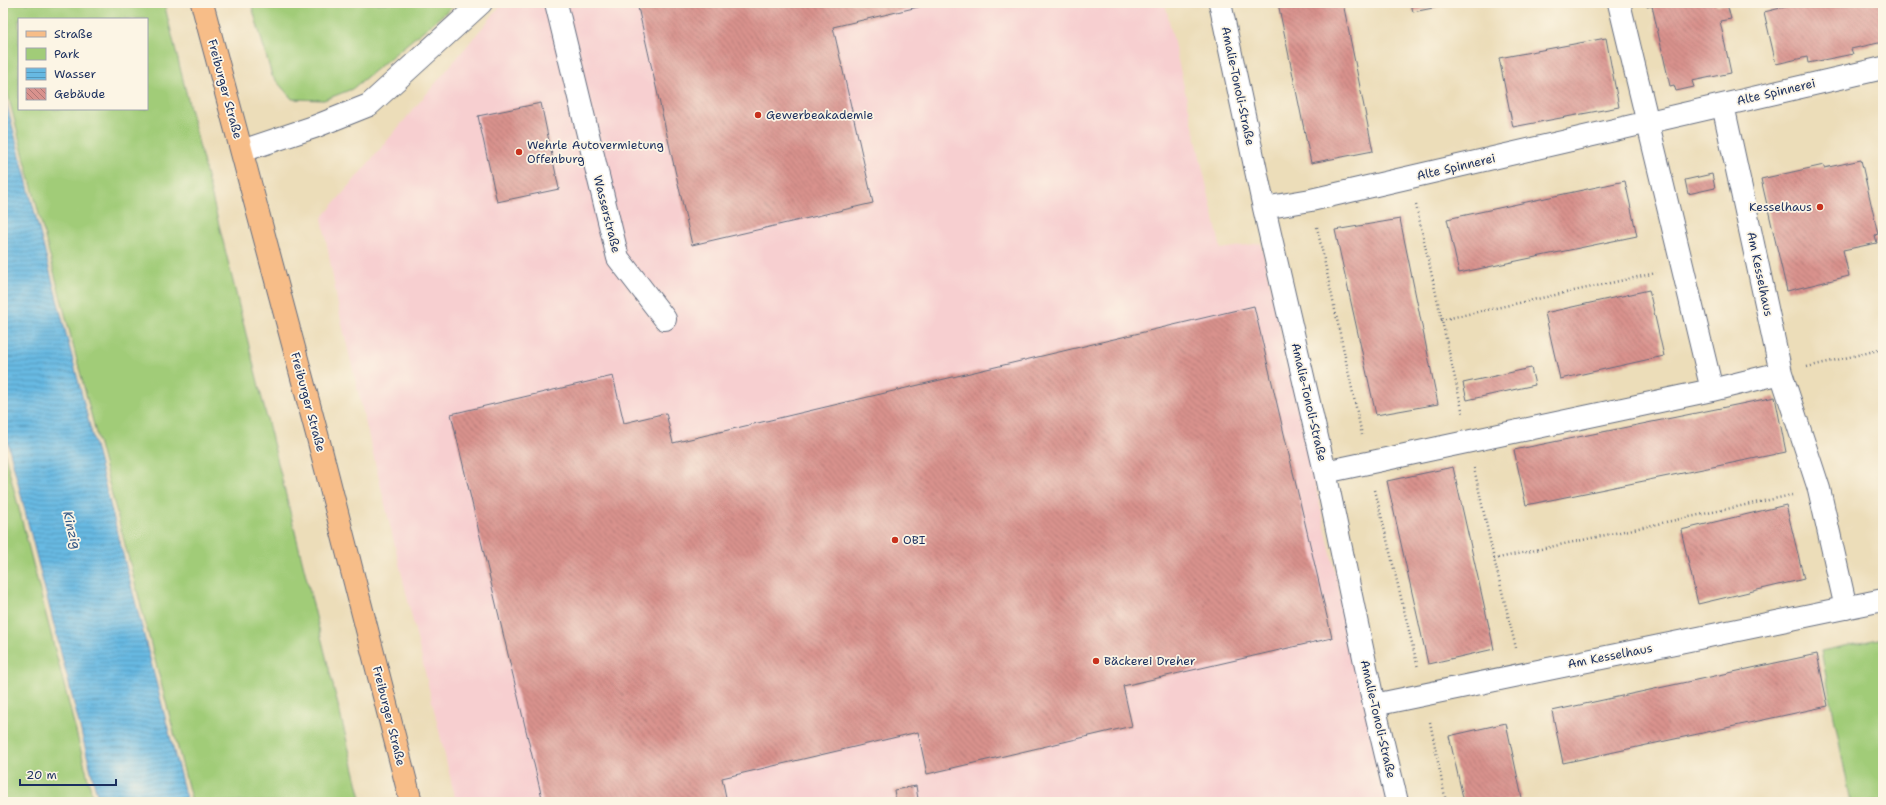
<svg xmlns="http://www.w3.org/2000/svg" width="1886" height="805" viewBox="0 0 1886 805" font-family="'Shantell Sans',sans-serif">
  <style>
    .built { fill: #f7cfd0 }
    .green { fill: #a1cc78; stroke: #5e7e6b; fill-rule: evenodd }
    .water { fill: url(#water-rules); stroke: #4174a0 }
    .building { fill: url(#building-back-hatch) }
    .lines { fill: none; stroke-linecap: round; stroke-linejoin: round }
    .minor-casing { stroke: #646c7e; stroke-width: 24 }
    .major-casing { stroke: #646c7e; stroke-width: 24 }
    .path { stroke: #646c7e; stroke-width: 2.5; stroke-dasharray: 1 3; stroke-linecap: butt }
    .minor { stroke: #fff; stroke-width: 22 }
    .major { stroke: #f7bd88; stroke-width: 22 }
    .poi-dot { fill: #c8321e; stroke: #fcf5e5; stroke-width: 1.5 }
    .labels { text-anchor: middle; dominant-baseline: central; stroke-width: 3.5; stroke-linejoin: round; paint-order: stroke }
    .street-label { font-size: 12px; fill: #1b2f5e; stroke: #fcf5e5 }
    .poi-label { font-size: 12px; fill: #1b2f5e; stroke: #fcf5e5; text-anchor: start }
    .water-label { font-size: 13px; font-style: italic; fill: #325886; stroke: #fcf5e5 }
  </style>
  <defs>
    <pattern id="water-rules" width="6" height="5" patternUnits="userSpaceOnUse"><rect width="6" height="5" fill="#67b9e2"/><path d="M0 2.5h6" fill="none" stroke="#5497ba"/></pattern>
    <pattern id="building-back-hatch" width="6" height="6" patternUnits="userSpaceOnUse"><rect width="6" height="6" fill="#d9928d"/><path d="M-1 5l2 2M0 0l6 6M5-1l2 2" fill="none" stroke="#af7876"/></pattern>
  </defs>
  <rect width="100%" height="100%" fill="#fcf5e5"/>
  <filter id="ink" filterUnits="userSpaceOnUse"><feTurbulence type="fractalNoise" baseFrequency=".025" numOctaves="2"/><feDisplacementMap in="SourceGraphic" scale="8" xChannelSelector="R" yChannelSelector="G"/><feConvolveMatrix kernelMatrix="1 2 1 2 8 2 1 2 1" color-interpolation-filters="sRGB"/></filter>
  <filter id="wash" filterUnits="userSpaceOnUse"><feTurbulence type="fractalNoise" baseFrequency=".012" numOctaves="4" result="noise"/><feDisplacementMap in="SourceGraphic" scale="16" xChannelSelector="R" yChannelSelector="G"/><feGaussianBlur stdDeviation="0.9" result="paint"/><feColorMatrix in="noise" values="0 0 0 0 0 0 0 0 0 0 0 0 0 0 0 0 0 1.4 0 .05"/><feComposite in="paint" operator="in"/></filter>
  <g filter="url(#wash)">
    <rect width="100%" height="100%" fill="#ecddb9"/>
    <path class="built" d="M 503,3 L 1165,3 L 1221,249 L 1261,243 L 1387,802 L 456,802 L 340,316 L 322,218 Z"/>
    <path class="green" d="M 3,3 L 164,3 L 362,802 L 192,802 L 3,76 ZM 19,19 L 147,19 L 147,109 L 19,109 Z
      M 251,3 L 457,3 L 352,89 L 324,100 L 292,99 L 272,76 Z
      M 3,447 L 94,802 L 3,802 Z
      M 1883,638 L 1883,802 L 1851,802 L 1821,651 Z"/>
    <path class="water" d="M 3,90 L 187,802 L 99,802 L 3,424 Z"/>
    <g id="blocks">
      <path class="building" d="M 637,3 L 935,3 L 833,27 L 873,203 L 692,245 Z
        M 1278,3 L 1343,3 L 1373,151 L 1311,163 Z
        M 1411,3 L 1453,3 L 1453,4 L 1413,12 Z
        M 1646,3 L 1716,3 L 1716,6 L 1727,4 L 1731,19 L 1720,21 L 1731,73 L 1692,81 L 1694,87 L 1676,91 L 1674,85 L 1670,86 L 1652,6 L 1647,7 Z
        M 1802,3 L 1883,3 L 1883,42 L 1851,49 L 1853,54 L 1808,63 L 1807,57 L 1776,64 L 1764,12 Z
        M 1606,38 L 1619,107 L 1513,127 L 1499,58 Z
        M 541,103 L 559,189 L 497,202 L 478,116 Z
        M 1861,160 L 1878,234 L 1875,235 L 1877,243 L 1843,250 L 1849,276 L 1787,291 L 1761,179 L 1824,165 L 1824,168 Z
        M 1712,174 L 1715,188 L 1688,194 L 1685,180 Z
        M 1625,181 L 1637,236 L 1459,273 L 1447,219 Z
        M 1400,219 L 1438,404 L 1376,415 L 1335,230 Z
        M 1649,290 L 1664,356 L 1560,379 L 1545,313 Z
        M 1254,306 L 1332,638 L 1123,686 L 1132,726 L 927,774 L 918,732 L 722,778 L 727,802 L 543,802 L 451,414 L 613,376 L 624,423 L 666,413 L 673,443 Z
        M 1531,368 L 1535,385 L 1467,400 L 1463,383 Z
        M 1775,397 L 1786,452 L 1526,505 L 1514,450 Z
        M 1453,467 L 1494,649 L 1428,664 L 1387,481 Z
        M 1786,505 L 1804,579 L 1698,604 L 1681,530 Z
        M 1817,654 L 1828,706 L 1563,763 L 1552,711 Z
        M 1506,723 L 1522,798 L 1502,802 L 1464,802 L 1449,736 Z
        M 916,786 L 918,799 L 896,802 L 894,790 Z"/>
    </g>
  </g>
  <g filter="url(#ink)">
    <use href="#blocks" fill-opacity="0" stroke="#646c7e" stroke-width="1"/>
    <g class="lines">
      <defs>
        <path id="minor" d="M 556,3 L 618,258 L 665,319
          M 1220,3 L 1264,208 L 1325,472 L 1374,705 L 1397,802
          M 1619,3 L 1712,390
          M 1723,105 L 1781,373 L 1819,489 L 1846,608
          M 242,151 L 314,127 L 369,105 L 481,3
          M 1264,208 L 1311,200 L 1883,68
          M 1325,472 L 1712,390 L 1781,373
          M 1374,705 L 1883,600"/>
        <path id="major" d="M 202,3 L 318,438 L 411,802"/>
      </defs>
      <use href="#minor" class="minor-casing"/>
      <use href="#major" class="major-casing"/>
      <path class="path" d="M 1416,205 L 1463,414
        M 1317,227 L 1362,435
        M 1441,320 L 1656,273
        M 1807,367 L 1883,349
        M 1474,468 L 1494,559 L 1516,648
        M 1375,490 L 1418,668
        M 1494,559 L 1792,495
        M 1430,722 L 1446,802"/>
      <use href="#minor" class="minor"/>
      <use href="#major" class="major"/>
    </g>
  </g>
  <g class="poi-dot">
    <circle cx="758" cy="115" r="4"/>
    <circle cx="519" cy="152" r="4"/>
    <circle cx="1820" cy="207" r="4"/>
    <circle cx="895" cy="540" r="4"/>
    <circle cx="1096" cy="661" r="4"/>
  </g>
  <g class="labels">
    <g class="street-label">
      <text transform="translate(1238 86) rotate(78)">Amalie-Tonoli-Straße</text>
      <text transform="translate(225 89) rotate(75)">Freiburger Straße</text>
      <text transform="translate(1776 92) rotate(-13)">Alte Spinnerei</text>
      <text transform="translate(1456 167) rotate(-13)">Alte Spinnerei</text>
      <text transform="translate(607 214) rotate(76)">Wasserstraße</text>
      <text transform="translate(1760 274) rotate(78)">Am Kesselhaus</text>
      <text transform="translate(308 402) rotate(75)">Freiburger Straße</text>
      <text transform="translate(1309 402) rotate(77)">Amalie-Tonoli-Straße</text>
      <text transform="translate(1610 656) rotate(-11)">Am Kesselhaus</text>
      <text transform="translate(389 716) rotate(76)">Freiburger Straße</text>
      <text transform="translate(1378 719) rotate(77)">Amalie-Tonoli-Straße</text>
    </g>
    <g class="poi-label">
      <text x="766" y="115">Gewerbeakademie</text>
      <text x="527" y="145">Wehrle Autovermietung<tspan x="527" dy="14">Offenburg</tspan></text>
      <text x="1812" y="207" text-anchor="end">Kesselhaus</text>
      <text x="903" y="540">OBI</text>
      <text x="1104" y="661">Bäckerei Dreher</text>
    </g>
    <g class="water-label">
      <text transform="translate(72 530) rotate(76)">Kinzig</text>
    </g>
  </g>
  <rect width="1886" height="805" fill="none" stroke="#fcf5e5" stroke-width="16"/>
  <rect x="18" y="18" width="130" height="92" fill="#fcf5e5" stroke="#a2a6af"/>
  <rect x="26" y="31" width="20" height="6" fill="#f7bd88" stroke="#a2a6af"/>
  <text x="54" y="38" font-size="12" fill="#1b2f5e">Straße</text>
  <rect x="26" y="48" width="20" height="12" fill="#a1cc78" stroke="#a2a6af"/>
  <text x="54" y="58" font-size="12" fill="#1b2f5e">Park</text>
  <rect x="26" y="68" width="20" height="12" fill="url(#water-rules)" stroke="#a2a6af"/>
  <text x="54" y="78" font-size="12" fill="#1b2f5e">Wasser</text>
  <rect x="26" y="88" width="20" height="12" fill="url(#building-back-hatch)" stroke="#a2a6af"/>
  <text x="54" y="98" font-size="12" fill="#1b2f5e">Gebäude</text>
  <path d="M20 779v6h96v-6" fill="none" stroke="#1b2f5e" stroke-width="2"/>
  <text x="26" y="779" font-size="12" fill="#1b2f5e" stroke="#fcf5e5" stroke-width="3" paint-order="stroke">20 m</text>
</svg>
